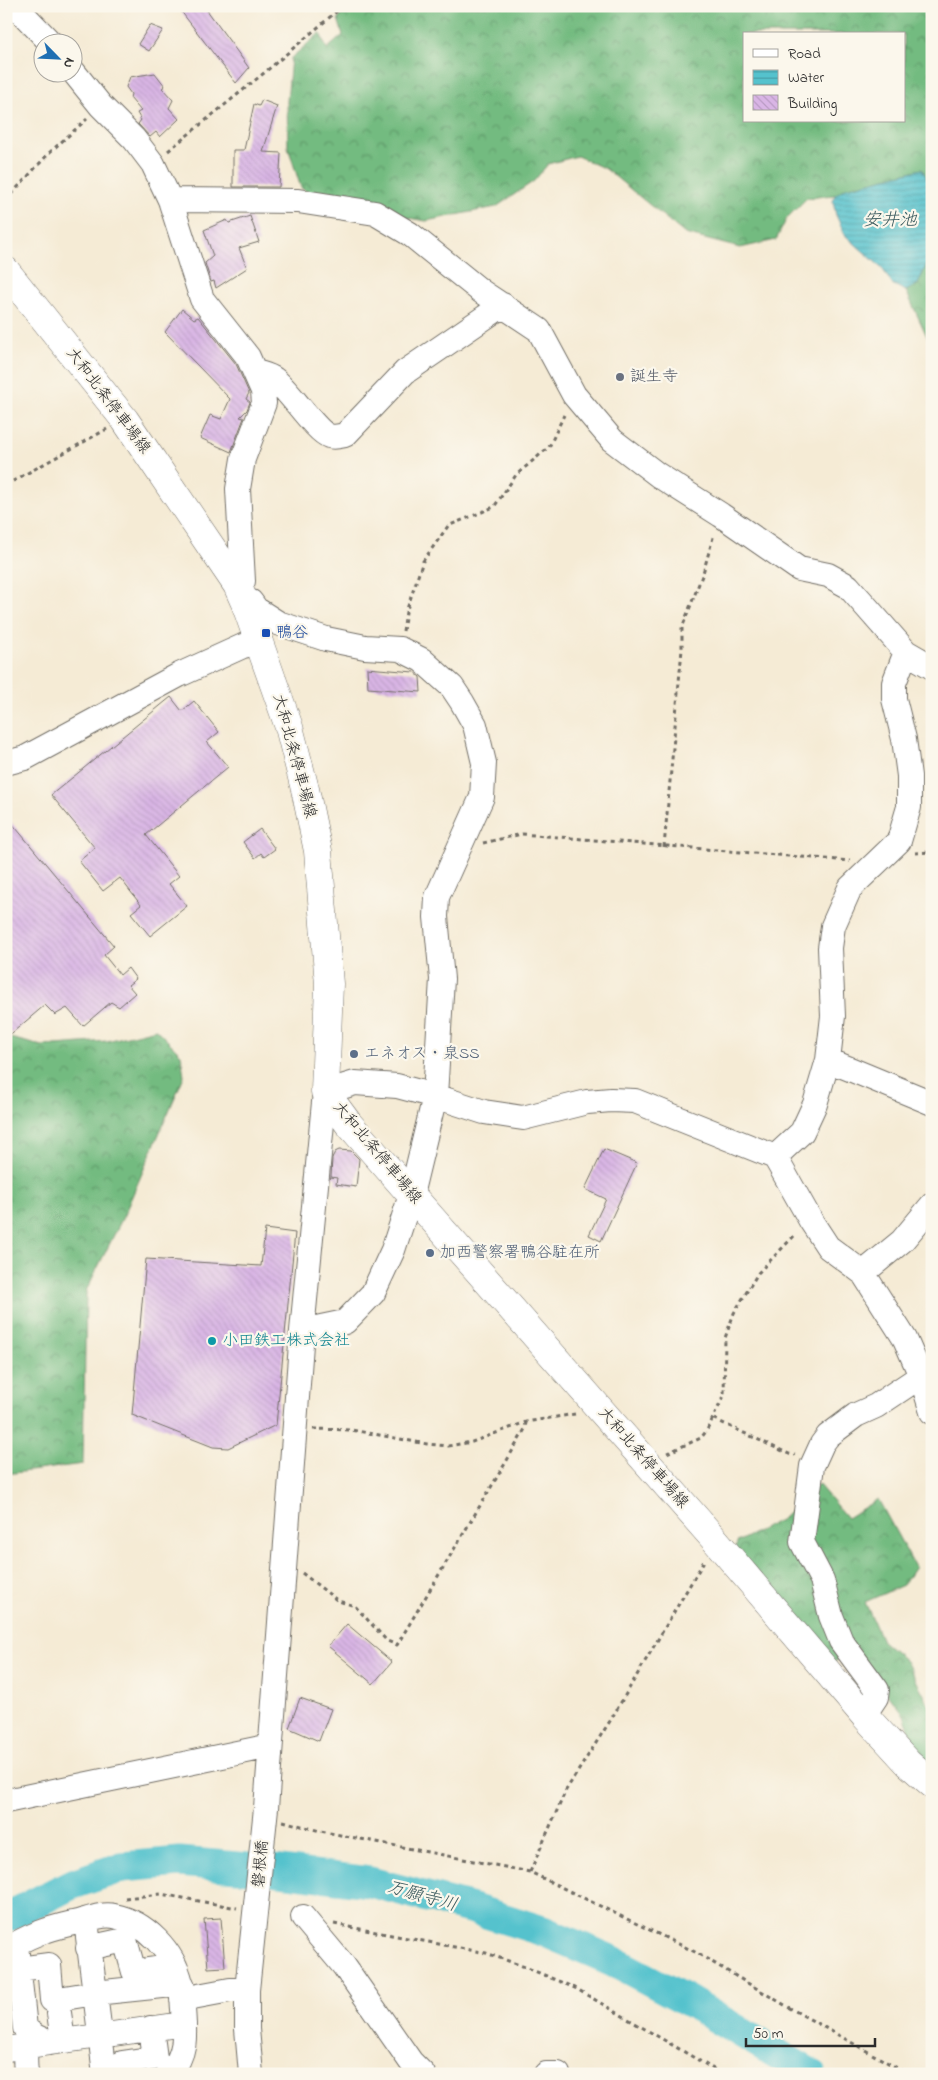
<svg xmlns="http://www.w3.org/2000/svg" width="938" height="2080" viewBox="0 0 938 2080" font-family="'Indie Flower','Klee One',sans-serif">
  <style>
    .forest { fill: url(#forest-crowns); stroke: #4f7356; fill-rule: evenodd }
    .water { fill: url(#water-rules); stroke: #40767c }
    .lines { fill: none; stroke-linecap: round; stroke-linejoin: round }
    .river { stroke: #55c2cd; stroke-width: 31 }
    .building { fill: url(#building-back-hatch) }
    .minor-casing { stroke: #726e66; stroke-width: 26 }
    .major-casing { stroke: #726e66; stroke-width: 29 }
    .path { stroke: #726e66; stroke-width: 3; stroke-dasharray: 4 4; stroke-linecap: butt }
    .minor { stroke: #fff; stroke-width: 24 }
    .major { stroke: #fff; stroke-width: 28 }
    .worship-dot { fill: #6b7280; stroke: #fbf7ec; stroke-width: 2 }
    .transit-dot { fill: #1a4fb4; stroke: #fbf7ec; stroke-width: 2 }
    .service-dot { fill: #5c6f8a; stroke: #fbf7ec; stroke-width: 2 }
    .culture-dot { fill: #0f9aa8; stroke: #fbf7ec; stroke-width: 2 }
    .labels { text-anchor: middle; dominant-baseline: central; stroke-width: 4.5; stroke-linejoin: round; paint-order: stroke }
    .worship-label { font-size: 16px; fill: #5b616d; stroke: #fbf7ec; text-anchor: start }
    .street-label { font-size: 16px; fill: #2b2b2b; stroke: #fbf7ec }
    .transit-label { font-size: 16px; fill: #164399; stroke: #fbf7ec; text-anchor: start }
    .service-label { font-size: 16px; fill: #4e5e75; stroke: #fbf7ec; text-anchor: start }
    .culture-label { font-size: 16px; fill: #0d838f; stroke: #fbf7ec; text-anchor: start }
    .water-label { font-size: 18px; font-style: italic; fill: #38585c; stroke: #fbf7ec }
  </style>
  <defs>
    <pattern id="forest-crowns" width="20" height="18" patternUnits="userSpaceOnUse" patternTransform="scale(1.25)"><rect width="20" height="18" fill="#73bb80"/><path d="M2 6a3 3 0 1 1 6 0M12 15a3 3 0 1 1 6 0" fill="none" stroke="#5f9869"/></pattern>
    <pattern id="water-rules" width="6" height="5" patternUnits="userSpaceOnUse" patternTransform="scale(1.25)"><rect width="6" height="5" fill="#55c2cd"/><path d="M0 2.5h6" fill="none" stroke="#479ea7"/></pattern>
    <pattern id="building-back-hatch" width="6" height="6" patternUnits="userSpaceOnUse" patternTransform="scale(1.25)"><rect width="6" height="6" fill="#d9b5e5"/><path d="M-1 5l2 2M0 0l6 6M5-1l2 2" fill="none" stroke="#ba9cc5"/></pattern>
  </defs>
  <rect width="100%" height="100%" fill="#fbf7ec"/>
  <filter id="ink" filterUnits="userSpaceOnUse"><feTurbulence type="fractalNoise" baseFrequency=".02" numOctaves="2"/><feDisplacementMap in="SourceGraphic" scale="10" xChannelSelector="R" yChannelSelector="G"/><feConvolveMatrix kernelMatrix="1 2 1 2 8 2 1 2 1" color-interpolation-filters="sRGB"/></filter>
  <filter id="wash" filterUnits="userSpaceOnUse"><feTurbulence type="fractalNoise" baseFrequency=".0096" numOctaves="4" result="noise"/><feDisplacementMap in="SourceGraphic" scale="20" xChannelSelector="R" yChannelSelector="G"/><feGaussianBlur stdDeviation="1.12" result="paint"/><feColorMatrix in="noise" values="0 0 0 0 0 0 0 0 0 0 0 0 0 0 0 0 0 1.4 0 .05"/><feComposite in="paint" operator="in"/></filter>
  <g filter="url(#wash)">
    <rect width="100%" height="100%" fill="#f5ebd5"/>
    <path class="forest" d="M 349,6 L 932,6 L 932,188 L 922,169 L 846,188 L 835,195 L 807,198 L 787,218 L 776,240 L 740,248 L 685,234 L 606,169 L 577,156 L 548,164 L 534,181 L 496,207 L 426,221 L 403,217 L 377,205 L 344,194 L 309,193 L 301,188 L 288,147 L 287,101 L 291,58 L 320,33 L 327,49 L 343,35 L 338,19 ZM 744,34 L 904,34 L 904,121 L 744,121 Z
      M 932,253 L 932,347 L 906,291 L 918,284 Z
      M 156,1029 L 181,1054 L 184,1076 L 124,1215 L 86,1291 L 83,1464 L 6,1474 L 6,1037 L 42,1046 L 107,1041 Z
      M 818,1484 L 847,1518 L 878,1499 L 915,1567 L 903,1585 L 865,1602 L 882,1641 L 906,1661 L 932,1710 L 932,1776 L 918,1754 L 904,1715 L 885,1691 L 857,1674 L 839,1659 L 831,1664 L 735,1552 L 737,1542 L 782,1519 Z"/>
    <path class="water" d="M 922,169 L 932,188 L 932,252 L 918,284 L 906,291 L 892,284 L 882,268 L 845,235 L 836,215 L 833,202 L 835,195 L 846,188 Z"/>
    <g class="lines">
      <path class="river" d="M 6,1918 L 70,1885 L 122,1867 L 180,1862 L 272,1870 L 370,1882 L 473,1909 L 543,1931 L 613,1961 L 690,2002 L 811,2074"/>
    </g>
    <g id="blocks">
      <path class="building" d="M 177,6 L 204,6 L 249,68 L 236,83 Z
        M 150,25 L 163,30 L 149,51 L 138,44 Z
        M 155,73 L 165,86 L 162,88 L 173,100 L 169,108 L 179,119 L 160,137 L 156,132 L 150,137 L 138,124 L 141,120 L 137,113 L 141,111 L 130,98 L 131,94 L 126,87 L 130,77 Z
        M 262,100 L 277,106 L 263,152 L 281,153 L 279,187 L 233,187 L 233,150 L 244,150 L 254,104 L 259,106 Z
        M 250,216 L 259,242 L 239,248 L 247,268 L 216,288 L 214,281 L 211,282 L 205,263 L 213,256 L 204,230 L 227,220 L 229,223 Z
        M 182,309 L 194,319 L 198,317 L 236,364 L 249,393 L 246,399 L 250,402 L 247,410 L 240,417 L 244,418 L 231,452 L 200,438 L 210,415 L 221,419 L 230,399 L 165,332 Z
        M 367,668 L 414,672 L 420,677 L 421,692 L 368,688 Z
        M 171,697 L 182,711 L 194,701 L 219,732 L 207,742 L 228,767 L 146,835 L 179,876 L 169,884 L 187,906 L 150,936 L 131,913 L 141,905 L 120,878 L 103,891 L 79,861 L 95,848 L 51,795 Z
        M 6,816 L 114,946 L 104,955 L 120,975 L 128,968 L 136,979 L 128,985 L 135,993 L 119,1007 L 111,1002 L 83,1026 L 67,1008 L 55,1015 L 45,1005 L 6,1038 Z
        M 260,829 L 275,849 L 264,857 L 261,853 L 255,858 L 243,842 Z
        M 604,1149 L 637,1163 L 601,1241 L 589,1235 L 606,1199 L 585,1189 Z
        M 339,1150 L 351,1151 L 359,1159 L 356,1187 L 336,1184 L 337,1178 L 331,1177 L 332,1158 L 335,1152 Z
        M 265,1229 L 295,1233 L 276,1425 L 228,1448 L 213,1447 L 132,1415 L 146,1259 L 261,1266 Z
        M 347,1624 L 392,1662 L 373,1684 L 328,1646 Z
        M 300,1698 L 331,1709 L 319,1741 L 289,1728 Z
        M 221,1918 L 225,1967 L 208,1968 L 204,1919 Z"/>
    </g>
  </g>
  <g filter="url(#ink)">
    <use href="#blocks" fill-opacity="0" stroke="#726e66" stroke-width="1"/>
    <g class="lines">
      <defs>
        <path id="minor" d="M 11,6 L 21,12 L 50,42
          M 72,70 L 101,106 L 134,139 L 153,164 L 170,200 L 202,299 L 248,357 L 263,391 L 264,403 L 243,459 L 238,489 L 243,581 L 237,585
          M 170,200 L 298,201 L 375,213 L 410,234 L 482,292 L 539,330 L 574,395 L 612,440 L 658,475 L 721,515 L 799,569 L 828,575 L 848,586 L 906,652 L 894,683 L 894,699 L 904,739 L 909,776 L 909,807 L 899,841 L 850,888 L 833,926 L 830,948 L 833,1016 L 828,1060 L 815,1104 L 802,1132 L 775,1157
          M 256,372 C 262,374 269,375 274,379 C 289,390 316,432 329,436 C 335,438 340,436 345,435 L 405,372 L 503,305
          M 245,603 L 251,602 L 256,609 L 278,623 L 326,639 L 365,647 L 400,649 L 422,660 L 452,687 L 462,702 L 475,725 L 484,763 L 482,797 L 437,897 L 436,917 L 442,979 L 435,1096 L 411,1195 L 393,1250 L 373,1293 L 345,1322 L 302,1331
          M 906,652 L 932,667
          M 6,763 L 25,758 L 179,675 L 243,646 L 260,642
          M 828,1060 L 932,1103
          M 863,1273 L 902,1241 L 932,1205
          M 864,1715 L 876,1697 L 877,1690 L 841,1641 L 831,1616 L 822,1580 L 802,1542 L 812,1466 L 822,1444 L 828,1436 L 856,1415 L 876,1406 L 921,1376 L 932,1372
          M 6,1801 L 270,1746
          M 303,1917 L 344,1966 L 411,2062 L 423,2074
          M 86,1921 L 105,2074
          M 88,1948 L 125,1940 L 134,1972 L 175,1966
          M 6,1950 C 27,1936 47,1929 73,1923 C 85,1921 101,1913 114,1916 C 146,1922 173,1951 181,1983 C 183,1991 182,2001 183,2009 C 185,2035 187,2054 169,2074
          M 17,1954 L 25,2028 L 35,2036 L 50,2043
          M 19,1969 L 49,1965 L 52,2000 L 95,1993 L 182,1984
          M 182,1999 L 230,1990 L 247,1990
          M 59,2013 L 63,2040
          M 25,2047 C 26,2055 24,2067 27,2074
          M 6,2049 L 184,2024
          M 124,2074 L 122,2063 L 155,2058 L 151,2028
          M 251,2074 L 247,2029 L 247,1990 L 266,1808 L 302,1331 L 325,1092 L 355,1083 L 397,1086 L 435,1096 L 484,1112 L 523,1118 L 587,1102 L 611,1100 L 635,1101 L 775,1157 L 811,1221 L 828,1247 L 863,1273 L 905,1339 L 921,1376 L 932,1412
          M 546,2074 L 558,2074"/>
        <path id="major" d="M 6,271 L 125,420 L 237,585 L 245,603 L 289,727 L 305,789 L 318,851 L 329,984 L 325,1092 L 348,1123 L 716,1541 L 864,1715 L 908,1763 L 932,1784"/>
      </defs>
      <use href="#minor" class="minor-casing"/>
      <use href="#major" class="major-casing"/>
      <path class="path" d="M 168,151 L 264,73 L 343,6
        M 6,200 L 50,152 L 87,119
        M 6,485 L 107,429
        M 403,631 L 406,612 L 423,561 L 448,526 L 494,507 L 516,475 L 549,447 L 564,415
        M 483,843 L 522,834 L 850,861
        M 664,847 L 682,649 L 682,628 L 703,573 L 714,534
        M 915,853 L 932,852
        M 714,1419 L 789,1454 L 795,1455
        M 313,1429 L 352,1430 L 427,1444 L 448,1446 L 472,1442 L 526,1422 L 575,1414
        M 667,1453 L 701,1438 L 707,1430 L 724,1396 L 725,1338 L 734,1313 L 758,1273 L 796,1234
        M 302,1573 L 338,1601 L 355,1606 L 387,1641 L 397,1645 L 506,1462 L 525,1429 L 526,1422
        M 283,1821 L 320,1831 L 530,1872 L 695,1952 L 788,2007 L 908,2074
        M 530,1872 L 566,1790 L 610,1721 L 704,1561
        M 125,1898 L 161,1894 L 237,1908
        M 334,1924 L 486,1953 L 525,1967 L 575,1988 L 722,2074"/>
      <use href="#minor" class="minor"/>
      <use href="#major" class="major"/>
    </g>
  </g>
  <circle class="worship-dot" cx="620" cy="377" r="5"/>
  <rect class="transit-dot" x="261" y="628" width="10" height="10" rx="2.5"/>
  <g class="service-dot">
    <circle cx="354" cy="1054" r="5"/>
    <circle cx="430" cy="1253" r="5"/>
  </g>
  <circle class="culture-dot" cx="212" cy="1341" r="5"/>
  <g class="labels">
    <g class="worship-label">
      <text x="630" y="377">誕生寺</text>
    </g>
    <g class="street-label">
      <text transform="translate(108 401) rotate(53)">大和北条停車場線</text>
      <text transform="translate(294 756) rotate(75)">大和北条停車場線</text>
      <text transform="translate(377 1153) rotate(50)">大和北条停車場線</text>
      <text transform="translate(643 1458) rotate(49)">大和北条停車場線</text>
      <text transform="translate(261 1864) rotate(-85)">磐根橋</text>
    </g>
    <g class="transit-label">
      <text x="276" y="633">鴨谷</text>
    </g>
    <g class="service-label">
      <text x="364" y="1054">エネオス・泉SS</text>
      <text x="440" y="1253">加西警察署鴨谷駐在所</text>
    </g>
    <g class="culture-label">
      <text x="222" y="1341">小田鉄工株式会社</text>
    </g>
    <g class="water-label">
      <text x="890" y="221">安井池</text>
      <text transform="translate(422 1897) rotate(16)">万願寺川</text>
    </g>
  </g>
  <rect width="938" height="2080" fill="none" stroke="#fbf7ec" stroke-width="25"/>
  <rect x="743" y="32" width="162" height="90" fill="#fbf7ec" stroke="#a8a59f"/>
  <rect x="753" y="49" width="25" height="8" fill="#ffffff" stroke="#a8a59f"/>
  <text x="788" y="58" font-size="15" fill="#2b2b2b">Road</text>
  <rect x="753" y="70" width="25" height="15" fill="url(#water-rules)" stroke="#a8a59f"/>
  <text x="788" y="82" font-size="15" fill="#2b2b2b">Water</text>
  <rect x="753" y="95" width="25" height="15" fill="url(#building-back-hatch)" stroke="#a8a59f"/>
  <text x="788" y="108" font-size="15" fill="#2b2b2b">Building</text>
  <g transform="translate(58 58) rotate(114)"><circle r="24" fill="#fbf7ec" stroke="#a8a59f"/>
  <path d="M0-4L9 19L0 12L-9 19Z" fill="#1f6fb2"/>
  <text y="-8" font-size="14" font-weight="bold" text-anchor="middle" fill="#2b2b2b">N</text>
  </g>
  <path d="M746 2038v8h129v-8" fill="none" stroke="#2b2b2b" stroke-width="2.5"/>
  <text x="753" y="2038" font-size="15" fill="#2b2b2b" stroke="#fbf7ec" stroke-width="4" paint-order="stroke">50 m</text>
</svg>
